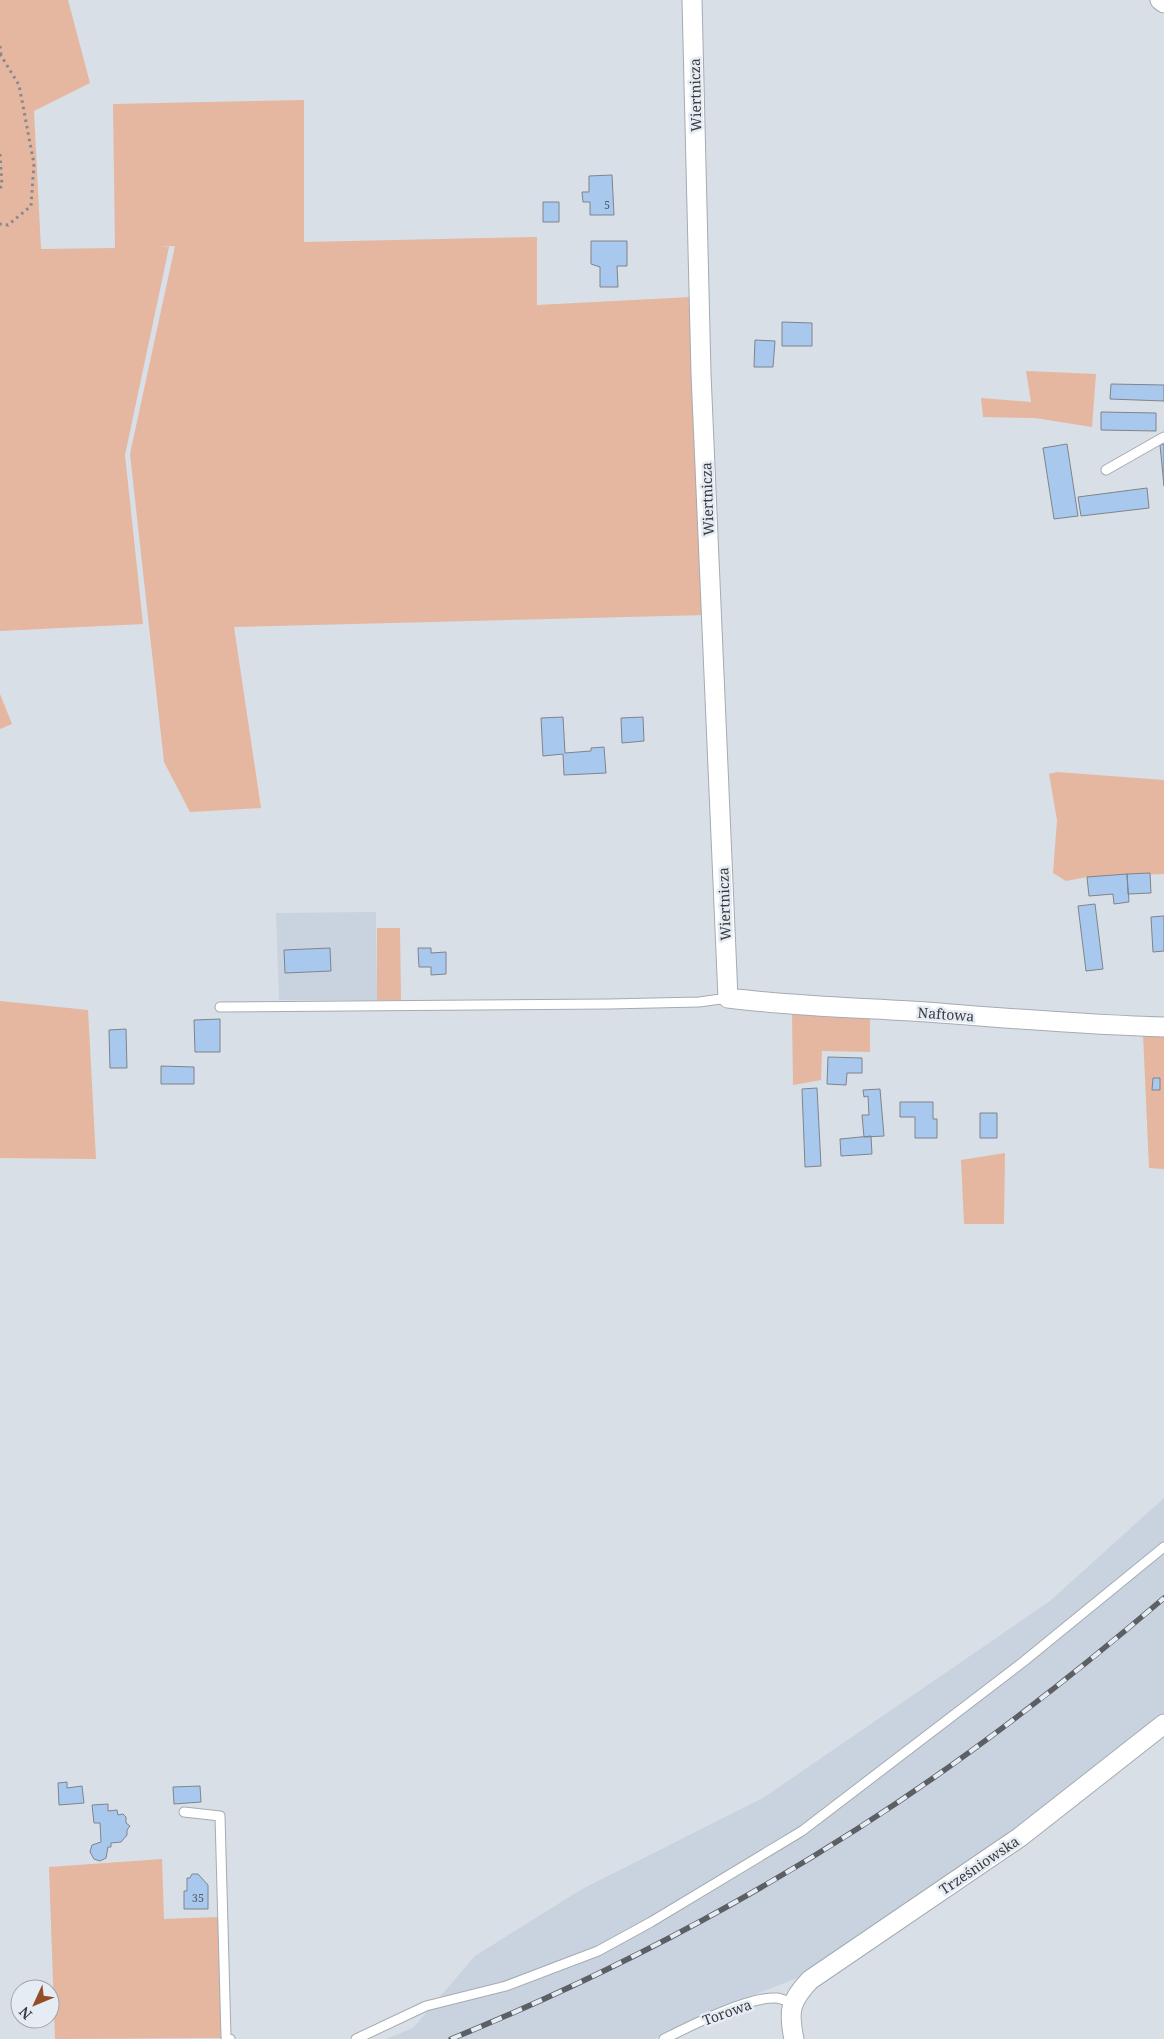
<svg xmlns="http://www.w3.org/2000/svg" width="1164" height="2039" viewBox="0 0 1164 2039" font-family="'Noto Serif',serif">
  <style>
    .built { fill: #c8d3df }
    .green { fill: #e5b6a0 }
    .building { fill: #a9c8ed; stroke: #7f848b }
    .lines { fill: none; stroke-linecap: round; stroke-linejoin: round }
    .lane-casing { stroke: #a5abb2; stroke-width: 11 }
    .street-casing { stroke: #a5abb2; stroke-width: 21 }
    .path { stroke: #868a8f; stroke-width: 3; stroke-dasharray: 2.5 4; stroke-linecap: butt }
    .lane { stroke: #fff; stroke-width: 9 }
    .street { stroke: #fff; stroke-width: 19 }
    .rail-casing { stroke: #5c5f63; stroke-width: 5.5 }
    .rail { stroke: #e6ecf4; stroke-width: 4; stroke-dasharray: 11; stroke-linecap: butt }
    .labels { text-anchor: middle; dominant-baseline: central; stroke-width: 5; stroke-linejoin: round; paint-order: stroke }
    .number-label { font-size: 11px; fill: #555e6a }
    .street-label { font-size: 14px; fill: #393b3e; stroke: #e6ecf4 }
  </style>
  <rect width="100%" height="100%" fill="#d9dfe6"/>
  <path class="built" d="M 376,912 L 377,1000 L 279,1000 L 276,913 Z
    M 1164,1498 L 1164,1716 L 1040,1813 L 810,1973 L 728,2005 L 654,2039 L 386,2039 L 413,2028 L 475,1956 L 582,1889 L 763,1798 L 1050,1601 Z"/>
  <path class="green" d="M 0,0 L 68,0 L 90,83 L 34,111 L 41,249 L 115,248 L 113,104 L 304,100 L 304,242 L 537,237 L 537,305 L 691,297 L 705,615 L 234,627 L 261,808 L 190,812 L 164,762 L 130,454 L 175,246 L 159,247 L 169,247 L 125,455 L 143,624 L 0,631 Z
    M 1026,371 L 1096,374 L 1092,427 L 1035,418 L 983,417 L 981,398 L 1031,402 Z
    M 0,694 L 12,724 L 0,729 Z
    M 1057,772 L 1164,780 L 1164,874 L 1087,877 L 1066,881 L 1053,873 L 1057,820 L 1049,774 Z
    M 377,928 L 400,928 L 401,1000 L 377,1000 Z
    M 0,1001 L 88,1010 L 96,1159 L 0,1158 Z
    M 792,1011 L 870,1013 L 870,1052 L 822,1051 L 821,1080 L 793,1085 Z
    M 1164,1033 L 1164,1169 L 1149,1168 L 1143,1034 Z
    M 1005,1153 L 1004,1224 L 964,1224 L 961,1160 Z
    M 162,1859 L 164,1919 L 219,1917 L 221,2038 L 55,2039 L 49,1867 Z"/>
  <path class="building" d="M 612,175 L 614,215 L 590,215 L 590,202 L 583,202 L 582,192 L 589,192 L 589,176 Z
    M 543,202 L 559,202 L 559,222 L 543,222 Z
    M 591,241 L 627,241 L 627,266 L 617,266 L 618,287 L 600,287 L 600,267 L 591,264 Z
    M 782,322 L 812,323 L 812,346 L 782,346 Z
    M 755,340 L 775,341 L 773,367 L 754,367 Z
    M 1111,384 L 1164,385 L 1164,401 L 1110,399 Z
    M 1101,412 L 1156,413 L 1156,431 L 1101,430 Z
    M 1067,444 L 1078,516 L 1054,519 L 1043,448 Z
    M 1164,444 L 1164,486 L 1160,445 Z
    M 1147,488 L 1149,508 L 1081,516 L 1078,497 Z
    M 563,717 L 565,753 L 591,751 L 591,748 L 604,747 L 606,773 L 564,775 L 563,754 L 543,756 L 541,718 Z
    M 643,717 L 644,741 L 622,743 L 621,718 Z
    M 1150,873 L 1151,893 L 1128,894 L 1127,874 Z
    M 1127,874 L 1129,902 L 1114,904 L 1113,894 L 1089,896 L 1087,877 Z
    M 1095,904 L 1103,969 L 1086,971 L 1078,906 Z
    M 1164,916 L 1164,951 L 1153,952 L 1151,917 Z
    M 330,948 L 331,971 L 285,973 L 284,950 Z
    M 418,948 L 431,948 L 431,953 L 446,952 L 446,974 L 431,975 L 431,967 L 419,967 Z
    M 220,1019 L 220,1052 L 195,1052 L 194,1020 Z
    M 126,1029 L 127,1068 L 110,1068 L 109,1030 Z
    M 828,1057 L 862,1058 L 862,1073 L 847,1073 L 846,1085 L 827,1084 Z
    M 161,1066 L 194,1067 L 194,1084 L 161,1084 Z
    M 1153,1078 L 1160,1078 L 1160,1090 L 1152,1090 Z
    M 817,1088 L 821,1166 L 805,1167 L 802,1089 Z
    M 880,1089 L 884,1136 L 864,1137 L 862,1115 L 869,1115 L 868,1096 L 864,1097 L 863,1090 Z
    M 900,1102 L 933,1102 L 933,1119 L 937,1119 L 937,1138 L 915,1138 L 915,1117 L 900,1117 Z
    M 980,1113 L 997,1113 L 997,1138 L 980,1138 Z
    M 871,1136 L 872,1154 L 841,1156 L 840,1139 Z
    M 67,1782 L 67,1788 L 82,1786 L 84,1803 L 59,1805 L 58,1783 Z
    M 200,1786 L 201,1802 L 174,1804 L 173,1787 Z
    M 108,1804 L 108,1811 L 117,1810 L 118,1815 L 123,1814 L 126,1817 L 126,1823 L 130,1826 L 127,1830 L 127,1835 L 121,1842 L 111,1843 L 111,1847 L 108,1847 L 106,1858 L 100,1861 L 94,1859 L 90,1852 L 92,1845 L 101,1842 L 100,1823 L 94,1823 L 92,1805 Z
    M 192,1874 L 198,1874 L 208,1885 L 208,1909 L 184,1909 L 184,1891 L 187,1891 L 187,1878 L 190,1878 Z"/>
  <g class="lines">
    <defs>
      <path id="lane" d="M 1106,470 L 1164,437
        M 220,1007 L 609,1004 L 699,1002 L 728,998
        M 184,1812 L 220,1816 L 226,2037 L 230,2039
        M 356,2039 L 426,2006 L 506,1986 L 598,1951 L 651,1922 L 802,1831 L 1023,1662 L 1164,1547
        M 664,2039 C 690,2026 749,1996 777,1998 C 782,1999 787,2001 792,2002"/>
      <path id="street" d="M 692,0 L 701,374 L 728,998 C 799,1007 870,1008 940,1013 C 1015,1019 1089,1025 1164,1027
        M 1160,0 L 1164,3
        M 794,2039 C 788,2011 790,2001 810,1980 L 1020,1837 L 1164,1724"/>
    </defs>
    <use href="#lane" class="lane-casing"/>
    <use href="#street" class="street-casing"/>
    <path class="path" d="M 0,46 L 1,54
      M 0,54 L 19,85 L 34,164 L 31,206 L 8,225 L 0,224
      M 0,154 L 2,186 L 0,188"/>
    <use href="#lane" class="lane"/>
    <use href="#street" class="street"/>
    <defs>
      <path id="rail" d="M 451,2039 C 591,1982 729,1911 857,1829 C 965,1760 1067,1681 1164,1598"/>
    </defs>
    <use href="#rail" class="rail-casing"/>
    <use href="#rail" class="rail"/>
  </g>
  <g class="labels">
    <g class="number-label">
      <text x="607" y="204">5</text>
      <text x="198" y="1897">35</text>
    </g>
    <g class="street-label">
      <text transform="translate(695 95) rotate(-91)">Wiertnicza</text>
      <text transform="translate(707 499) rotate(-92)">Wiertnicza</text>
      <text transform="translate(724 904) rotate(-92)">Wiertnicza</text>
      <text transform="translate(946 1014) rotate(4)">Naftowa</text>
      <text transform="translate(979 1865) rotate(-34)">Trześniowska</text>
      <text transform="translate(727 2012) rotate(-20)">Torowa</text>
    </g>
  </g>
  <g transform="translate(35 2004) rotate(226)"><circle r="24" fill="#e6ecf4" stroke="#a1a5ab"/>
  <path d="M0-4L9 19L0 12L-9 19Z" fill="#944e27"/>
  <text y="-8" font-size="14" font-weight="bold" text-anchor="middle" fill="#393b3e">N</text>
  </g>
</svg>
